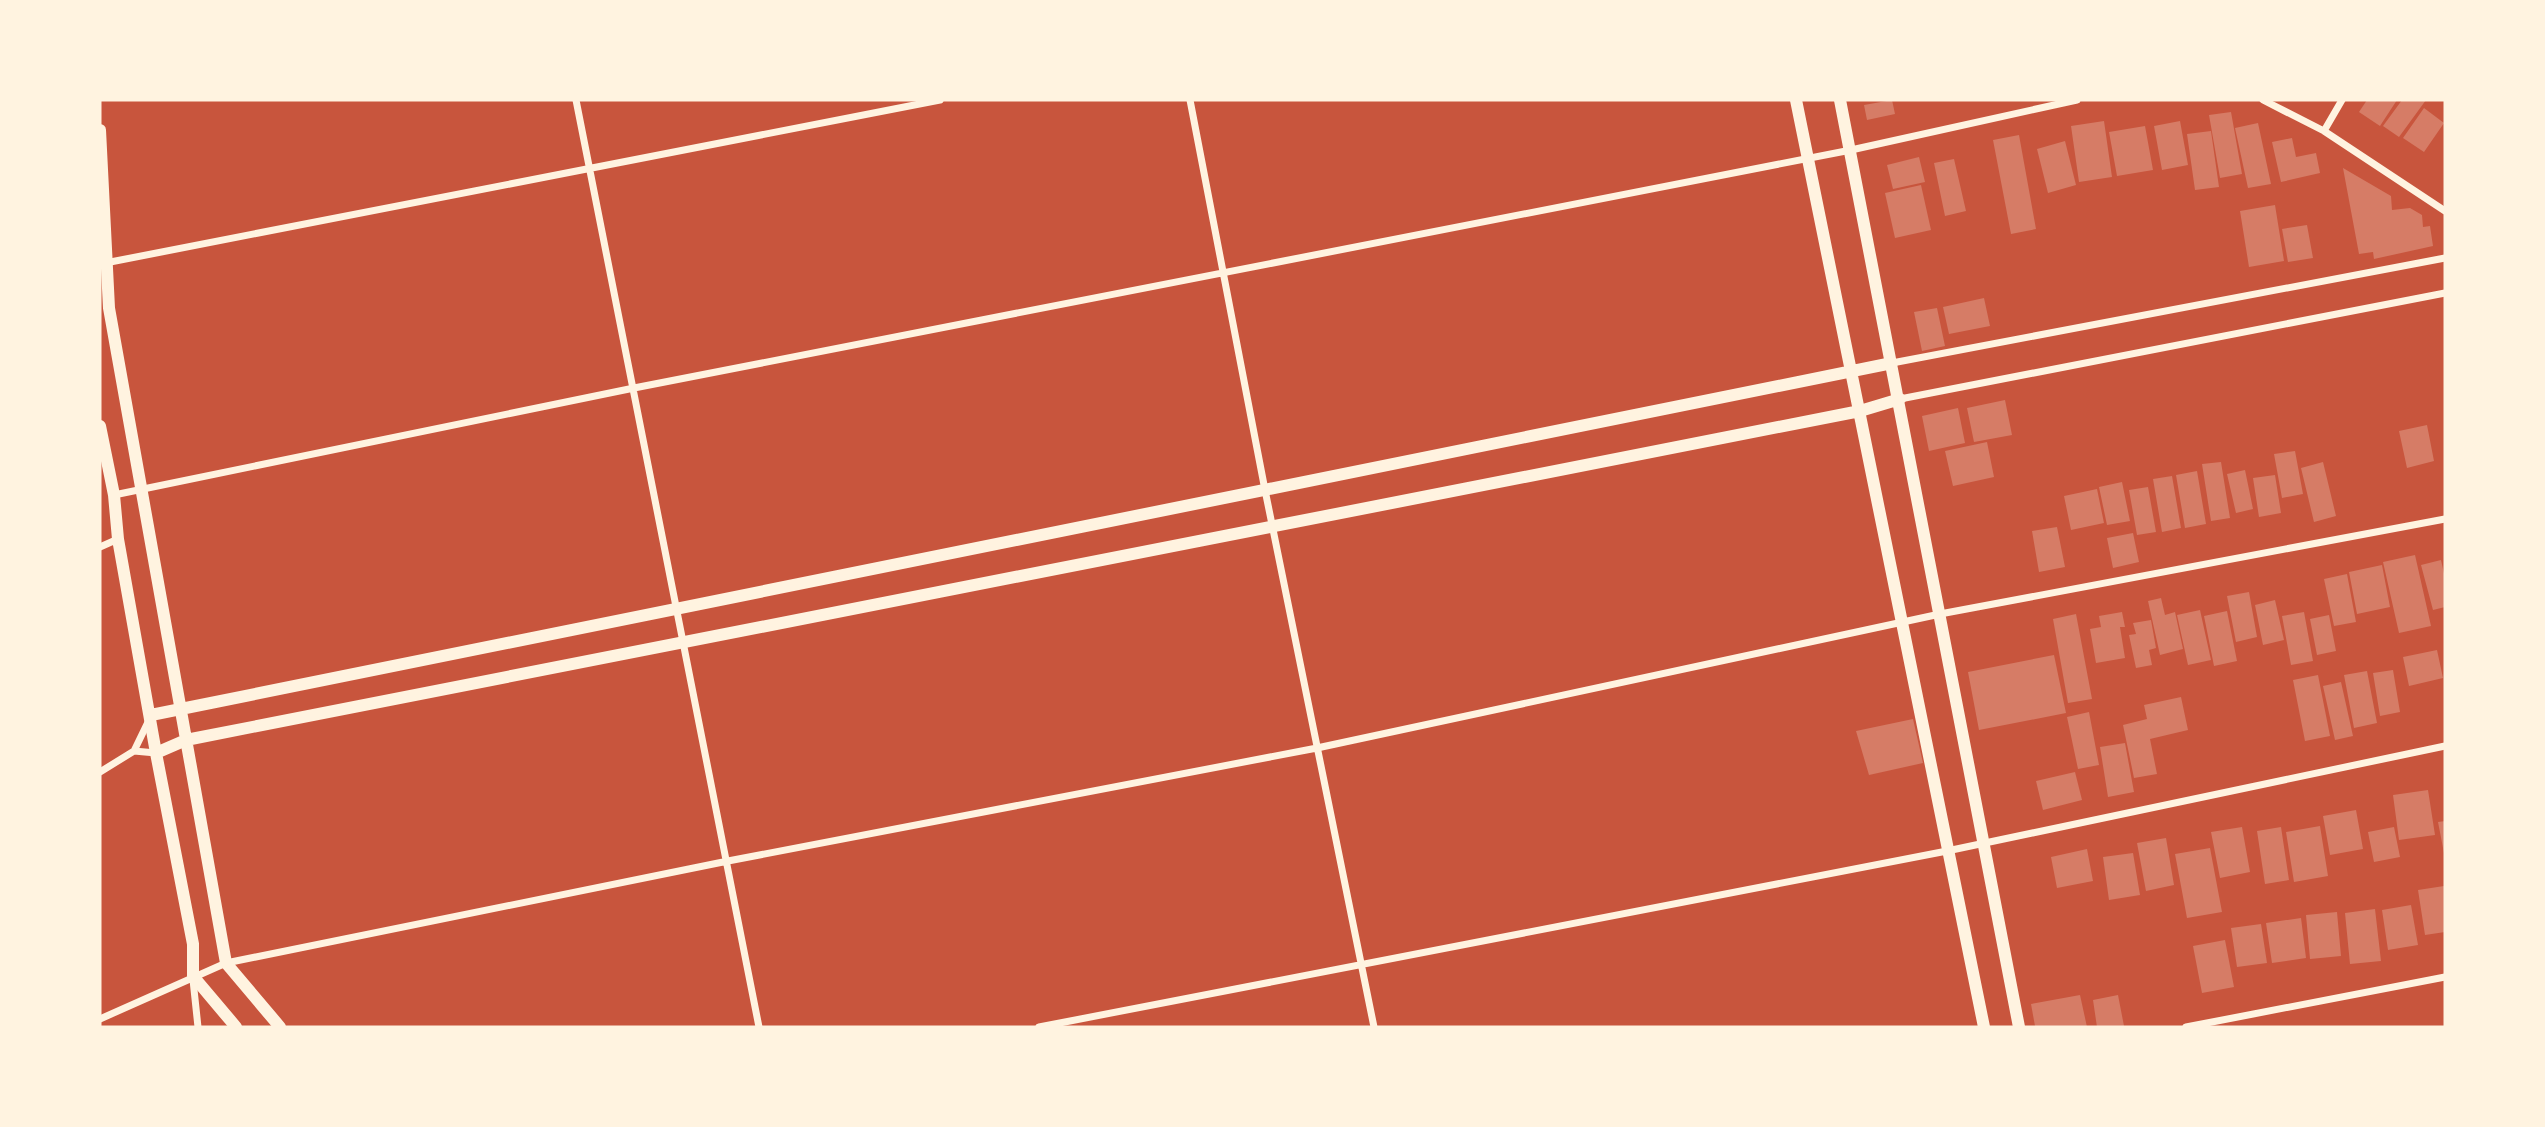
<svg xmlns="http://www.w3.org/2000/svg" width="2545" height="1127" viewBox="0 0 2545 1127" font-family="'DM Sans',sans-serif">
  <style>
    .building { fill: #d67c66 }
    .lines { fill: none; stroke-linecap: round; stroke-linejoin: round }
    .minor { stroke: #fff3e0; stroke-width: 7 }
    .tertiary { stroke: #fff3e0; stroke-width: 12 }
  </style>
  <rect width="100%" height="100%" fill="#c8553d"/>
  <path class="building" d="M 1892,100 L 1895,114 L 1867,120 L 1864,105 Z
    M 2367,100 L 2397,100 L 2380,126 L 2359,112 Z
    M 2402,100 L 2426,100 L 2399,137 L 2383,126 Z
    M 2424,108 L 2444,123 L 2424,152 L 2403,138 Z
    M 2231,112 L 2242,174 L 2220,178 L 2209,115 Z
    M 2104,121 L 2112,177 L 2079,182 L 2071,126 Z
    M 2180,121 L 2188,165 L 2162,170 L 2154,126 Z
    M 2258,123 L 2271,184 L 2248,188 L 2235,128 Z
    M 2145,126 L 2153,170 L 2117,176 L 2109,132 Z
    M 2211,131 L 2219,187 L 2195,190 L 2187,134 Z
    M 2019,135 L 2036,229 L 2011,234 L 1993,140 Z
    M 2292,138 L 2296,157 L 2316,153 L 2320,173 L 2281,182 L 2272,142 Z
    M 2065,141 L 2076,185 L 2048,193 L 2037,149 Z
    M 1919,157 L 1925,182 L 1893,189 L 1887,165 Z
    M 1954,159 L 1966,211 L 1945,216 L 1934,163 Z
    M 2343,168 L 2391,196 L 2392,210 L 2410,208 L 2422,215 L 2423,227 L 2430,226 L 2433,246 L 2374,259 L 2373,252 L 2359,254 Z
    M 1921,185 L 1931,230 L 1895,238 L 1885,193 Z
    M 2275,205 L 2284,261 L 2249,267 L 2240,211 Z
    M 2307,225 L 2313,258 L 2288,262 L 2282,229 Z
    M 1984,298 L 1990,326 L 1949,334 L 1943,307 Z
    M 1937,308 L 1945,346 L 1922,351 L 1914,312 Z
    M 2005,400 L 2012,435 L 1974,442 L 1967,408 Z
    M 1958,408 L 1965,443 L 1929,451 L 1922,416 Z
    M 2427,425 L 2434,461 L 2407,468 L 2399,431 Z
    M 1987,442 L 1994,477 L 1953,486 L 1945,451 Z
    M 2295,451 L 2303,494 L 2282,498 L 2274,454 Z
    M 2221,462 L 2230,518 L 2211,521 L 2202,464 Z
    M 2323,462 L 2336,516 L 2314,522 L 2301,468 Z
    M 2245,470 L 2253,509 L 2236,513 L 2227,474 Z
    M 2197,471 L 2206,524 L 2185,528 L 2176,475 Z
    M 2275,475 L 2281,513 L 2259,517 L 2253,478 Z
    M 2172,476 L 2181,528 L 2162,532 L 2153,479 Z
    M 2122,482 L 2130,521 L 2107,525 L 2099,487 Z
    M 2148,487 L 2156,532 L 2137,535 L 2129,490 Z
    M 2097,489 L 2104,523 L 2071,530 L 2064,496 Z
    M 2057,527 L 2065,567 L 2039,572 L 2032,531 Z
    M 2133,533 L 2139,562 L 2113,568 L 2107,538 Z
    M 2415,555 L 2431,626 L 2399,633 L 2383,562 Z
    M 2441,560 L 2445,578 L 2445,607 L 2433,610 L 2421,565 Z
    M 2382,565 L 2390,607 L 2357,614 L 2349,572 Z
    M 2347,574 L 2356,622 L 2334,626 L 2324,579 Z
    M 2249,592 L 2257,637 L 2236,642 L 2227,596 Z
    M 2161,598 L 2165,615 L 2175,612 L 2183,649 L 2160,655 L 2148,601 Z
    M 2275,600 L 2284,640 L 2263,645 L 2255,605 Z
    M 2200,610 L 2211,660 L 2188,665 L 2177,615 Z
    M 2227,611 L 2237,661 L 2214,666 L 2204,616 Z
    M 2122,612 L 2125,627 L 2120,627 L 2125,658 L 2096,663 L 2090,629 L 2101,627 L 2099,616 Z
    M 2304,612 L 2313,661 L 2291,665 L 2282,616 Z
    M 2076,614 L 2092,699 L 2068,703 L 2053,619 Z
    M 2329,615 L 2336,651 L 2317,655 L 2310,619 Z
    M 2151,620 L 2156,648 L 2149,650 L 2152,665 L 2136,668 L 2129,635 L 2136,634 L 2133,623 Z
    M 2437,650 L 2443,678 L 2409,686 L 2403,657 Z
    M 2054,655 L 2066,713 L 1979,730 L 1968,672 Z
    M 2393,670 L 2400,712 L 2380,716 L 2373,673 Z
    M 2367,671 L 2377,723 L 2354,728 L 2344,675 Z
    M 2318,675 L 2330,736 L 2305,741 L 2293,680 Z
    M 2341,682 L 2353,736 L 2335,740 L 2323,686 Z
    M 2181,697 L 2188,730 L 2150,739 L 2157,774 L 2134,778 L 2123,725 L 2147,719 L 2144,705 Z
    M 2089,712 L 2099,765 L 2078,769 L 2067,717 Z
    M 1913,719 L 1923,763 L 1869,775 L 1856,731 Z
    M 2125,743 L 2134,792 L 2108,797 L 2100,747 Z
    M 2075,772 L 2082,800 L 2043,810 L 2036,781 Z
    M 2428,790 L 2435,835 L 2399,840 L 2393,795 Z
    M 2356,810 L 2363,849 L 2330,855 L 2323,816 Z
    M 2445,821 L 2445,853 L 2444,853 L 2438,822 Z
    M 2320,826 L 2328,876 L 2294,882 L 2286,832 Z
    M 2242,827 L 2250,872 L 2220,878 L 2211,832 Z
    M 2281,827 L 2289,880 L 2265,884 L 2257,831 Z
    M 2394,827 L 2400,857 L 2374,862 L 2368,832 Z
    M 2166,838 L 2174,885 L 2146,891 L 2137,843 Z
    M 2210,848 L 2222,912 L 2187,918 L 2175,854 Z
    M 2087,849 L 2093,881 L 2057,888 L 2051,857 Z
    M 2133,853 L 2140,895 L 2109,900 L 2103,857 Z
    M 2444,886 L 2445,932 L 2425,935 L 2418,890 Z
    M 2411,905 L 2418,945 L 2388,950 L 2382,910 Z
    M 2375,909 L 2381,961 L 2350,964 L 2345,913 Z
    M 2337,912 L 2341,956 L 2310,959 L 2306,915 Z
    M 2301,918 L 2306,958 L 2272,963 L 2266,923 Z
    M 2261,924 L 2267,963 L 2237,967 L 2231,928 Z
    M 2225,940 L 2234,987 L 2202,993 L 2193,946 Z
    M 2080,995 L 2087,1027 L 2035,1026 L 2031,1004 Z
    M 2118,995 L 2124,1026 L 2097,1027 L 2093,1000 Z"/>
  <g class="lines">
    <path class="minor" d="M 576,100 L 759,1027
      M 1190,100 L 1265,490 L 1374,1027
      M 2263,100 L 2324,131 L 2445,211
      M 2324,131 L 2342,100
      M 100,264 L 940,100
      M 1892,363 L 2445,258
      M 1900,399 L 2445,293
      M 114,495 L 634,388 L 1851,150 L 2077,100
      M 100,547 L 118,539
      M 134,751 L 149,720
      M 100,772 L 134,751 L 156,753
      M 193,980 L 198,1027
      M 100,1019 L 226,963 L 728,861 L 1317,748 L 1940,614 L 2445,519
      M 1039,1027 L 1947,851 L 2445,746
      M 2186,1027 L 2445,977"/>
    <path class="tertiary" d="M 1796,100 L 1984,1027
      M 1840,100 L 2019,1027
      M 100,130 L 109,308 L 226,963 L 280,1027
      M 100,426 L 114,495 L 118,539 L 156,753 L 193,944 L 193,976 L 236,1027
      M 151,715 L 1892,363
      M 156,753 L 186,740 L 1860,411 L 1900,399"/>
  </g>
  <rect width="2545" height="1127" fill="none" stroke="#fff3e0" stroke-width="203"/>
</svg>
